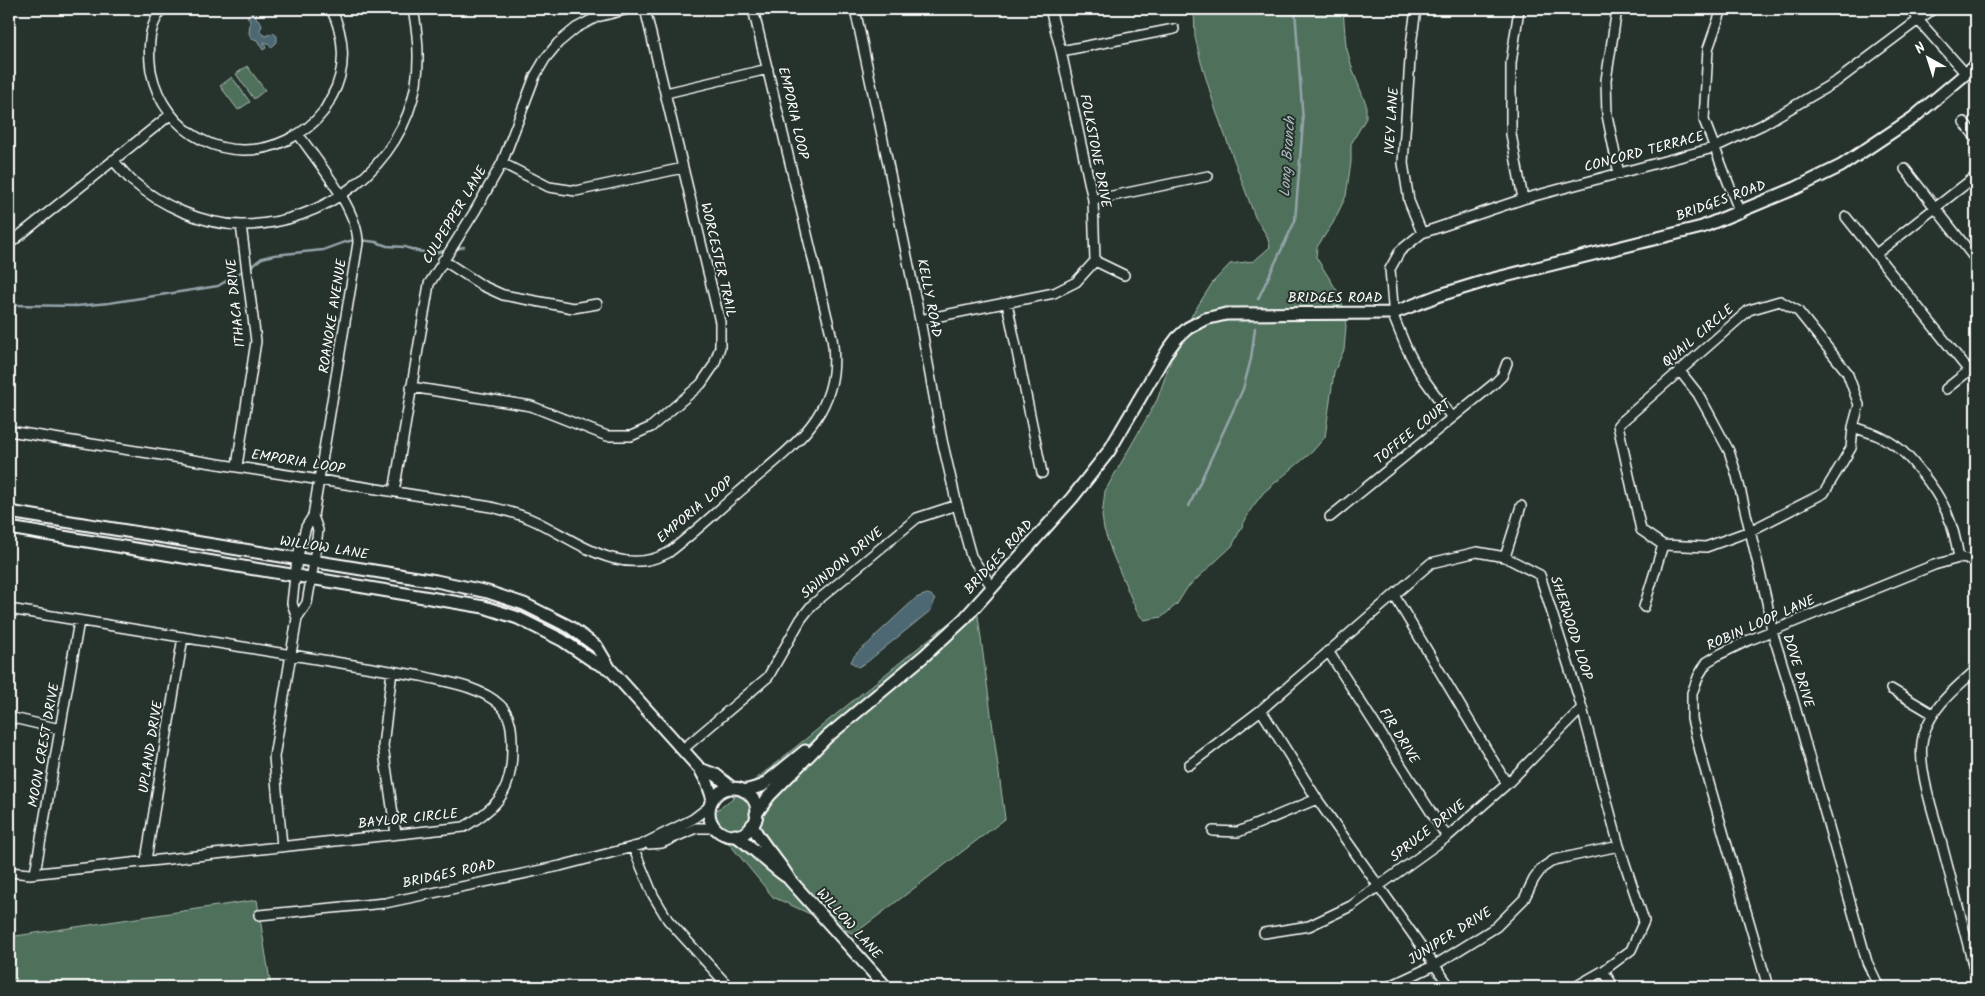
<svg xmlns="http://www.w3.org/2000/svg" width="1985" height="996" viewBox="0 0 1985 996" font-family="Kalam,sans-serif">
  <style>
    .green { fill: #4f715c; stroke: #a7b8ae }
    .water { fill: #4d6772; stroke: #94a4aa }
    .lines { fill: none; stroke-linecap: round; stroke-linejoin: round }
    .stream { stroke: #94a4aa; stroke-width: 2.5 }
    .minor-casing { stroke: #fff; stroke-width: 12 }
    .tertiary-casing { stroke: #fff; stroke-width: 15 }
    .minor { stroke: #26332d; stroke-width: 9 }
    .tertiary { stroke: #26332d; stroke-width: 11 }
    .labels { text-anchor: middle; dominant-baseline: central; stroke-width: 4; stroke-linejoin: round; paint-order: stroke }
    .street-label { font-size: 14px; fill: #fff; stroke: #26332d }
    .water-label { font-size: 15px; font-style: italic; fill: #afbbc0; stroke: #26332d }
  </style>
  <rect width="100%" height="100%" fill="#26332d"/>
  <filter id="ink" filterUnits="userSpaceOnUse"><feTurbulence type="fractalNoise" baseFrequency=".02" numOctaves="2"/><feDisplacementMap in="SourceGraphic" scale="10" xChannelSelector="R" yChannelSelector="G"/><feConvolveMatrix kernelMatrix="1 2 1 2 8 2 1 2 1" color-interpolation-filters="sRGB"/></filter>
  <g filter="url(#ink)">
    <path class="green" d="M 1194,9 L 1343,9 L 1346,46 L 1353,71 L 1366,104 L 1366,118 L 1351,144 L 1351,162 L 1346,196 L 1333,223 L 1317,247 L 1316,257 L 1341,297 L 1346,326 L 1344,350 L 1334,372 L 1325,437 L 1312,452 L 1264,492 L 1251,509 L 1232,546 L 1187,588 L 1177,604 L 1162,617 L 1144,620 L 1137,612 L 1112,553 L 1104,529 L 1102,516 L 1105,491 L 1157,400 L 1172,357 L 1178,349 L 1192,315 L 1213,282 L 1230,264 L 1254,261 L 1270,247 L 1267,236 L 1255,217 L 1216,111 L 1201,62 L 1195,37 Z
      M 247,66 L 265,90 L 254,99 L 236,74 Z
      M 232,77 L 250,102 L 238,110 L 220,86 Z
      M 976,601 L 1005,819 L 854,934 L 773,897 L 708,818 Z
      M 257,900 L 271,987 L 9,987 L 9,937 Z"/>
    <path class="water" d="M 250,14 L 255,14 L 257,19 L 261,22 L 262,27 L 260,29 L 260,32 L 265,36 L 273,33 L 277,36 L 277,42 L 271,48 L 269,44 L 264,42 L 266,48 L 263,50 L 257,40 L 251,38 L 249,33 L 250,21 L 247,16 Z
      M 927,594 L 931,595 L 935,600 L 931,610 L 867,662 L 858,667 L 851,662 C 855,650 868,647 874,637 L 916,598 Z"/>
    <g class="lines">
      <path class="stream" d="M 360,240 L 376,242 L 387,246 L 405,247 L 417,251 L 431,253 L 446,251
        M 453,250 L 464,247
        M 249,268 L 262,258 L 274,255 L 323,250 L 345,242 L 355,240
        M 1258,299 L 1295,221 L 1303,122 L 1295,9
        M 9,305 L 77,306 L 109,303 L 218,286 L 244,270
        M 1189,506 L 1243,389 L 1251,359 L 1255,328"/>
      <defs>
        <path id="minor" d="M 161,9 C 159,14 155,20 153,26 C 148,40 149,57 151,71 C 164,135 229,168 287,140 C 300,134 314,124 323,112 C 327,107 329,101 332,96 C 347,69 345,36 331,9
          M 855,9 L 886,154 L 920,320 L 942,440 L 957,505 L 971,556 L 992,587
          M 1416,9 L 1411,45 L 1403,163 L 1409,201 L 1422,233
          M 1519,9 L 1511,63 L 1511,134 L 1523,199
          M 1617,9 L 1606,80 L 1607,115 L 1619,174
          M 1722,9 L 1708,49 L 1704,120 L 1740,213
          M 1912,9 L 1919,21 L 1966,74
          M 1061,51 L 1174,29
          M 666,93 L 768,69
          M 1964,122 L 1976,138
          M 113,160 C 119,167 125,174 131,180 C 160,205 203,225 242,225 C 324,225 402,166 416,84 C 420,59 418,34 413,9
          M 502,163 L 549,187 L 576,191 L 683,168
          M 1905,169 L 1976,260
          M 1093,200 L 1208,176
          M 1846,217 L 1969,371
          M 9,244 L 170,115
          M 1876,254 L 1976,176
          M 443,260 L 483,286 L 503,295 L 573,308 L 597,304
          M 1095,261 L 1124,275
          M 1780,301 L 1798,311 L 1847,372 L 1859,405 L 1853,427 L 1851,448 L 1824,493 L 1750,531 L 1706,547 L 1663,545 L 1641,530 L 1618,425 L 1749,310 Z
          M 1007,303 L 1042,473
          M 920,320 L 1054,293 L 1076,282 L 1095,261 L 1093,200 L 1061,51 L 1050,9
          M 1679,370 L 1698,394 L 1707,410 L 1729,451 L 1737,476 L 1767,602 L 1772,631 L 1788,682 L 1867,962 L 1879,987
          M 411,387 L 531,406 L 607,436 L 631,436 L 651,427 L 701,384 L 714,365 L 720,347 L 720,322 L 645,9
          M 1946,389 L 1976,365
          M 1452,418 L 1419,372 L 1406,347 L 1394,318 L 1390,269 L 1400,251 L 1422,233 L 1523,199 L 1713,148 L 1762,125 L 1837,81 L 1933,9
          M 1853,427 C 1868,432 1883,436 1896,446 C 1905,452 1913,462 1920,471 C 1944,500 1953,521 1959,558
          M 9,431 L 491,507 C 506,511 521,514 535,521 C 577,541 620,578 668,553 C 692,535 715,513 738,493 C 789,448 845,416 832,338 L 753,9
          M 237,466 L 256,341 L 241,225
          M 394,492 L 429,284 L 475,211 L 502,163 L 535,76 L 545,59 L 558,43 L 576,28 L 597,17 L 629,9
          M 1330,517 L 1495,383 L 1502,376 L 1507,363
          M 1505,557 L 1521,506
          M 1394,595 L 1507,784
          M 1644,607 L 1663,545
          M 9,609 L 421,676 C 446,682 480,686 500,705 C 511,715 512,730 512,744 C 513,788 502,805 464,827 L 30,874 L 9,872
          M 297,618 L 292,603 L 297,559 L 306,527 L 313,516 L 358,243 C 358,209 318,163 299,135
          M 1328,651 L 1447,837
          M 1976,670 C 1954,689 1931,708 1923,737 C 1916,765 1934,814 1941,841 C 1953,887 1965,932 1976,977
          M 392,671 L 383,746 L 396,834
          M 1891,689 L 1933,714
          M 1261,710 L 1317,799 L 1450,987
          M 9,717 L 60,729
          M 682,750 L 768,677 L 801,619 L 812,605 L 917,518 L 957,505
          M 1189,765 L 1261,710 L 1431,563 L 1477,552 L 1505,557 L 1540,575 L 1582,708 L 1619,846 L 1644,921 L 1631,950 L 1603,971 L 1575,987
          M 1213,831 L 1238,832 L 1317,799
          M 649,844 L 662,843 L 696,828 L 715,828
          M 282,846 L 274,757 L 297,618 L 307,603 L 314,562 L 318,530 L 313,516
          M 633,847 L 653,895 L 668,920 L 729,987
          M 146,860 L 183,637
          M 35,873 L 79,621
          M 259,915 L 385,903 L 560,866 L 641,845 L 693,819 L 710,806
          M 1264,933 L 1309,926 L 1351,906 L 1447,837 L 1507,784 L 1582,708
          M 1603,971 L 1614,987
          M 1388,987 L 1435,965 L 1496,927 L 1524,899 L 1534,879 L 1542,868 L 1554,860 L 1619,846
          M 1768,987 L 1702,759 L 1692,719 L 1692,693 L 1699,675 L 1707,662 L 1720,654 L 1747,641 L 1934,565 L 1959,558 L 1976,560"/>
        <path id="tertiary" d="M 9,512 L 436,581 L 488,592 L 524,604 L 570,627 L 597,647 L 610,669 L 700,769 L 707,782 L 713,799
          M 9,528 L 484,607 L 518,618 L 562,640 L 593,661 L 610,669
          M 700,769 L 716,775 L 732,788
          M709 812a24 24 0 1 1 48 0a24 24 0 1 1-48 0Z
          M 744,791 L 762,786 L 805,751
          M 756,814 L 769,796 L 827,737 L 924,656 L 964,619 L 1072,498 L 1109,451 L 1168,350 L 1177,338 L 1188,328 L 1205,319 L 1226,314 L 1393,313 L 1440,295 L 1489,280 L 1702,227 L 1796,188 L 1841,166 L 1913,118 L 1976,65
          M 752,825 C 762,846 779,860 790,880 L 886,987
          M 735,835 C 754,848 768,864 787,877"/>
      </defs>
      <use href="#minor" class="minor-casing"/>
      <use href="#tertiary" class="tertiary-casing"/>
      <use href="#minor" class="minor"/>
      <use href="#tertiary" class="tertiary"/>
    </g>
  </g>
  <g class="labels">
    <g class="street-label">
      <text transform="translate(793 113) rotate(77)">EMPORIA LOOP</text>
      <text transform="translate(1392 121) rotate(-86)">IVEY LANE</text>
      <text transform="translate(1095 151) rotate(79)">FOLKSTONE DRIVE</text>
      <text transform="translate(1644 152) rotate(-15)">CONCORD TERRACE</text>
      <text transform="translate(1721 201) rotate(-20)">BRIDGES ROAD</text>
      <text transform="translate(455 215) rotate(-59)">CULPEPPER LANE</text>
      <text transform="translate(718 260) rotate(77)">WORCESTER TRAIL</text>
      <text transform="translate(929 298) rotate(79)">KELLY ROAD</text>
      <text x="1335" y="298">BRIDGES ROAD</text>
      <text transform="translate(236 303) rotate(-96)">ITHACA DRIVE</text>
      <text transform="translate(333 316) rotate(-81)">ROANOKE AVENUE</text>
      <text transform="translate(1698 336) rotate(-40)">QUAIL CIRCLE</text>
      <text transform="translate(1413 432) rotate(-39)">TOFFEE COURT</text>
      <text transform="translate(298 462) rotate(9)">EMPORIA LOOP</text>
      <text transform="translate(695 510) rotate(-40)">EMPORIA LOOP</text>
      <text transform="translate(324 548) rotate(9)">WILLOW LANE</text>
      <text transform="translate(999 557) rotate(-48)">BRIDGES ROAD</text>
      <text transform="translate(842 563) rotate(-40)">SWINDON DRIVE</text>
      <text transform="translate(1761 623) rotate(-24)">ROBIN LOOP LANE</text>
      <text transform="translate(1571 628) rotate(72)">SHERWOOD LOOP</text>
      <text transform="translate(1798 671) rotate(73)">DOVE DRIVE</text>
      <text transform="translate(1399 736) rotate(58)">FIR DRIVE</text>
      <text transform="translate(44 745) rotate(-80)">MOON CREST DRIVE</text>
      <text transform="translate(151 747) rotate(-81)">UPLAND DRIVE</text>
      <text transform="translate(408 819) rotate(-6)">BAYLOR CIRCLE</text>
      <text transform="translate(1428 831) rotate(-38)">SPRUCE DRIVE</text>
      <text transform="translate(449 874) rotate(-12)">BRIDGES ROAD</text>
      <text transform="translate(849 924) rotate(48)">WILLOW LANE</text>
      <text transform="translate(1450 936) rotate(-32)">JUNIPER DRIVE</text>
    </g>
    <g class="water-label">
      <text transform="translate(1288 157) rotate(-86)">Long Branch</text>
    </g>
  </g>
  <rect width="1985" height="996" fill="none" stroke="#26332d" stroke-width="30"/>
  <rect x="15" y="15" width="1955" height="966" fill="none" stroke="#fff" stroke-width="2" filter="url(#ink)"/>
  <g transform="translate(1928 58) rotate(321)" stroke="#26332d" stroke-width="4" paint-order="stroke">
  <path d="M0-4L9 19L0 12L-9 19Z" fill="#ffffff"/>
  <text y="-8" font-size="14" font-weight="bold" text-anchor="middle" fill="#ffffff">N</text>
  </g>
</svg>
